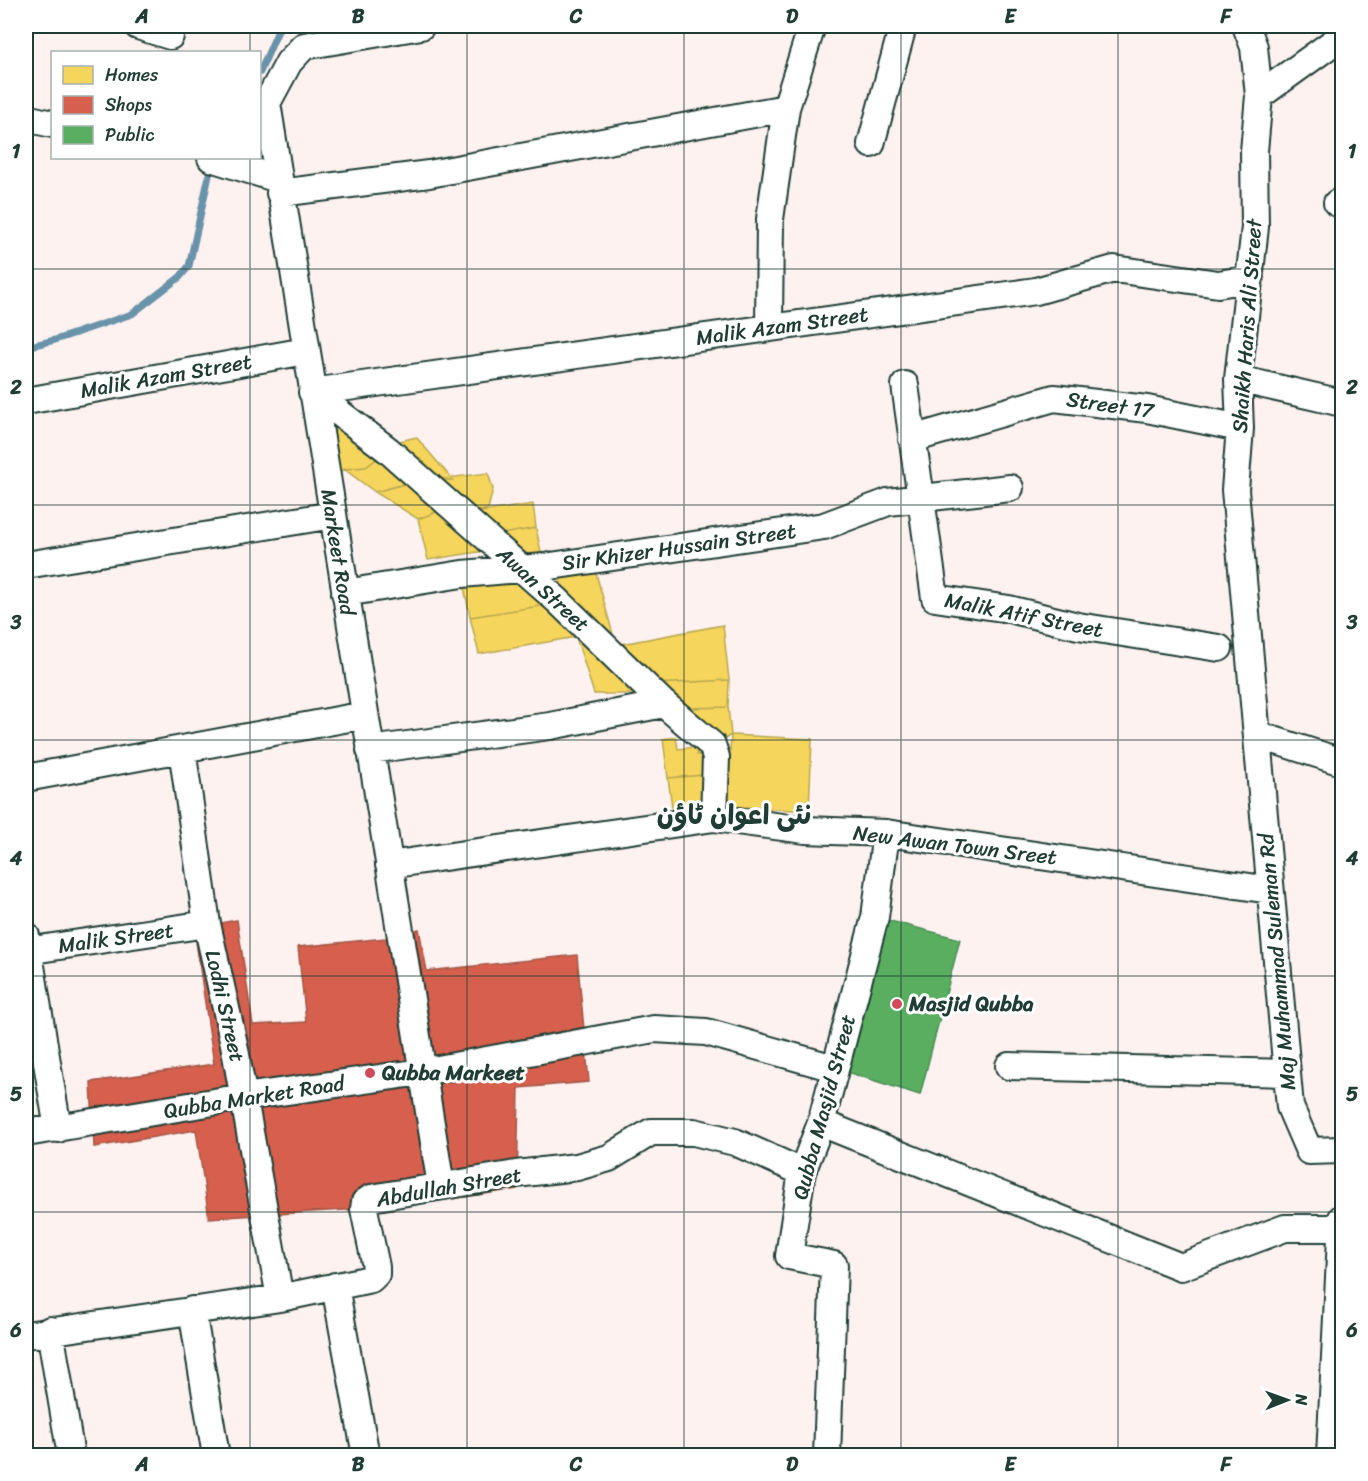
<svg xmlns="http://www.w3.org/2000/svg" width="1368" height="1481" viewBox="0 0 1368 1481" font-family="Sriracha,'Playpen Sans Arabic',sans-serif">
  <style>
    .homes { fill: #f6d55c; stroke: #b6a750; stroke-width: 1.5 }
    .shops { fill: #d6604d; stroke: #9f5646; stroke-width: 1.5 }
    .public { fill: #5aae61; stroke: #488c54; stroke-width: 1.5 }
    .lines { fill: none; stroke-linecap: round; stroke-linejoin: round }
    .stream { stroke: #6993a9; stroke-width: 7 }
    .minor-casing { stroke: #1f3d34; stroke-width: 30 }
    .minor { stroke: #fff; stroke-width: 26 }
    .grid { fill: none; stroke: #1f3d34; stroke-width: 1.5; stroke-opacity: 0.55 }
    .poi-dot { fill: #d1495b; stroke: #fff; stroke-width: 2 }
    .labels { text-anchor: middle; dominant-baseline: central; stroke-width: 6; stroke-linejoin: round; paint-order: stroke }
    .street-label { font-size: 21px; fill: #1f3d34; stroke: #fff }
    .poi-label { font-size: 21px; font-weight: bold; fill: #1f3d34; stroke: #fff; text-anchor: start }
    .district-label { font-size: 27px; font-weight: bold; fill: #1f3d34; stroke: #fff }
    .neatline { fill: none; stroke: #1f3d34; stroke-width: 2 }
    .grid-label { font-size: 20px; text-anchor: middle; font-weight: bold; fill: #1f3d34 }
  </style>
  <rect width="100%" height="100%" fill="#fef2f1"/>
  <filter id="ink" filterUnits="userSpaceOnUse"><feTurbulence type="fractalNoise" baseFrequency=".0167" numOctaves="2"/><feDisplacementMap in="SourceGraphic" scale="12" xChannelSelector="R" yChannelSelector="G"/><feConvolveMatrix kernelMatrix="1 2 1 2 8 2 1 2 1" color-interpolation-filters="sRGB"/></filter>
  <g filter="url(#ink)">
    <path class="homes" d="M 336,430 L 387,451 L 366,467 L 346,469 L 331,475 L 326,435 Z
      M 416,437 L 453,480 L 423,481 L 388,444 Z
      M 387,451 L 419,480 L 375,492 L 344,469 L 366,467 Z
      M 488,473 L 493,489 L 488,509 L 460,515 L 423,481 Z
      M 419,480 L 447,508 L 418,519 L 375,492 Z
      M 533,504 L 536,528 L 485,537 L 460,515 Z
      M 447,508 L 497,549 L 428,560 L 418,519 Z
      M 536,528 L 544,567 L 485,537 Z
      M 594,566 L 616,645 L 565,602 L 559,575 Z
      M 519,572 L 547,605 L 470,617 L 463,582 Z
      M 547,605 L 576,637 L 479,654 L 470,617 Z
      M 723,625 L 729,680 L 657,684 L 616,645 Z
      M 576,637 L 641,694 L 594,694 Z
      M 729,680 L 728,707 L 689,708 L 657,684 Z
      M 728,707 L 731,735 L 720,742 L 689,708 Z
      M 731,735 L 812,739 L 809,811 L 727,806 Z
      M 676,737 L 678,749 L 696,747 L 697,755 L 705,754 L 704,775 L 668,778 L 663,739 Z
      M 704,775 L 703,812 L 673,814 L 668,778 Z"/>
    <path class="shops" d="M 237,920 L 253,1025 L 306,1022 L 298,947 L 386,938 L 419,929 L 427,971 L 577,955 L 589,1082 L 519,1088 L 517,1189 L 398,1207 L 209,1218 L 196,1130 L 94,1147 L 91,1082 L 214,1064 L 194,928 Z"/>
    <path class="public" d="M 875,917 L 960,939 L 920,1095 L 834,1068 Z"/>
    <g class="lines">
      <path class="stream" d="M 260,72 L 280,26
        M 26,347 L 55,340 L 132,314 L 180,277 L 189,266 L 212,162"/>
      <defs>
        <path id="minor" d="M 138,26 L 170,36
          M 421,26 L 304,46 L 289,62 L 267,103 L 441,1186
          M 1246,26 L 1254,47 L 1259,96 L 1254,151 L 1255,227 L 1238,379 L 1240,428 L 1235,490 L 1290,1107 L 1309,1151 L 1342,1150
          M 1259,96 L 1342,36
          M 26,118 L 52,124
          M 871,144 L 903,26
          M 211,158 L 278,179
          M 280,193 L 429,174 L 786,108
          M 1337,203 L 1342,204
          M 769,328 L 770,219 L 786,108 L 812,26
          M 1238,379 L 1342,403
          M 905,385 L 935,598 L 1009,609 L 1078,626 L 1219,648
          M 312,392 L 1036,291 L 1114,269 L 1218,284 L 1250,279
          M 312,392 L 388,450 L 557,600 L 664,704 L 712,745 L 716,757 L 714,818
          M 26,401 L 306,351
          M 912,439 L 1054,398 L 1147,409 L 1240,428
          M 26,565 L 333,515
          M 345,593 L 462,574 L 544,567 L 824,526 L 888,502 L 1010,488
          M 1258,735 L 1342,762
          M 182,749 L 207,924 L 234,1044 L 280,1298
          M 370,750 L 550,726 L 664,704
          M 26,778 L 365,715
          M 389,865 L 714,818 L 805,830 L 886,833 L 1270,890
          M 26,936 L 58,1129
          M 26,951 L 207,924
          M 1009,1066 L 1287,1073
          M 821,1123 L 1181,1267 L 1285,1228 L 1341,1228
          M 26,1133 L 244,1097 L 422,1072 L 654,1029 L 706,1032 L 834,1068
          M 335,1286 L 366,1456
          M 192,1310 L 216,1456
          M 50,1330 L 71,1456
          M 26,1335 L 280,1298 L 371,1279 L 376,1274 L 376,1267 L 364,1209 L 365,1202 L 371,1198 L 516,1174 L 577,1167 L 609,1158 L 651,1132 L 694,1132 L 735,1142 L 802,1172
          M 827,1456 L 834,1265 L 789,1256 L 802,1172 L 821,1123 L 875,917 L 886,833
          M 1330,1456 L 1342,1218"/>
      </defs>
      <use href="#minor" class="minor-casing"/>
      <use href="#minor" class="minor"/>
    </g>
  </g>
  <path class="grid" d="M 250,26 L 250,52M 467,26 L 467,1456M 684,26 L 684,1456M 901,26 L 901,1456M 1118,26 L 1118,1456M 250,158 L 250,1456M 26,269 L 1342,269M 26,505 L 1342,505M 26,740 L 1342,740M 26,976 L 1342,976M 26,1212 L 1342,1212"/>
  <g class="poi-dot">
    <circle cx="897" cy="1004" r="6"/>
    <circle cx="370" cy="1073" r="6"/>
  </g>
  <g class="labels">
    <g class="street-label">
      <text transform="translate(782 326) rotate(-8)">Malik Azam Street</text>
      <text transform="translate(1247 326) rotate(-86)">Shaikh Haris Ali Street</text>
      <text transform="translate(166 376) rotate(-10)">Malik Azam Street</text>
      <text transform="translate(1110 405) rotate(8)">Street 17</text>
      <text transform="translate(679 547) rotate(-8)">Sir Khizer Hussain Street</text>
      <text transform="translate(338 552) rotate(81)">Markeet Road</text>
      <text transform="translate(543 589) rotate(42)">Awan Street</text>
      <text transform="translate(1024 615) rotate(11)">Malik Atif Street</text>
      <text transform="translate(955 845) rotate(7)">New Awan Town Sreet</text>
      <text transform="translate(116 938) rotate(-8)">Malik Street</text>
      <text transform="translate(1277 962) rotate(-95)">Maj Muhammad Suleman Rd</text>
      <text transform="translate(225 1006) rotate(77)">Lodhi Street</text>
      <text transform="translate(254 1097) rotate(-9)">Qubba Market Road</text>
      <text transform="translate(824 1107) rotate(-75)">Qubba Masjid Street</text>
      <text transform="translate(449 1187) rotate(-10)">Abdullah Street</text>
    </g>
    <g class="poi-label">
      <text x="909" y="1004">Masjid Qubba</text>
      <text x="382" y="1073">Qubba Markeet</text>
    </g>
    <g class="district-label">
      <text x="734" y="815">نئی اعوان ٹاؤن</text>
    </g>
  </g>
  <rect width="1368" height="1481" fill="none" stroke="#fff" stroke-width="66"/>
  <rect x="51" y="51" width="210" height="108" fill="#ffffff" stroke="#a5b1ae" stroke-width="1.5"/>
  <rect x="63" y="66" width="30" height="18" fill="#f6d55c" stroke="#a5b1ae" stroke-width="1.5"/>
  <text x="105" y="81" font-size="18" fill="#1f3d34">Homes</text>
  <rect x="63" y="96" width="30" height="18" fill="#d6604d" stroke="#a5b1ae" stroke-width="1.5"/>
  <text x="105" y="111" font-size="18" fill="#1f3d34">Shops</text>
  <rect x="63" y="126" width="30" height="18" fill="#5aae61" stroke="#a5b1ae" stroke-width="1.5"/>
  <text x="105" y="141" font-size="18" fill="#1f3d34">Public</text>
  <g transform="translate(1287 1400) rotate(89)" stroke="#ffffff" stroke-width="4.5" paint-order="stroke">
  <path d="M0-4.5L10 22L0 15L-10 22Z" fill="#1f3d34"/>
  <text y="-9" font-size="16" font-weight="bold" text-anchor="middle" fill="#1f3d34">N</text>
  </g>
  <rect x="33" y="33" width="1302" height="1415" class="neatline"/>
  <g class="grid-label">
    <text x="142" y="23">A</text>
    <text x="358" y="23">B</text>
    <text x="576" y="23">C</text>
    <text x="792" y="23">D</text>
    <text x="1010" y="23">E</text>
    <text x="1226" y="23">F</text>
    <text x="16" y="158">1</text>
    <text x="1352" y="158">1</text>
    <text x="16" y="394">2</text>
    <text x="1352" y="394">2</text>
    <text x="16" y="629">3</text>
    <text x="1352" y="629">3</text>
    <text x="16" y="865">4</text>
    <text x="1352" y="865">4</text>
    <text x="16" y="1101">5</text>
    <text x="1352" y="1101">5</text>
    <text x="16" y="1337">6</text>
    <text x="1352" y="1337">6</text>
    <text x="142" y="1471">A</text>
    <text x="358" y="1471">B</text>
    <text x="576" y="1471">C</text>
    <text x="792" y="1471">D</text>
    <text x="1010" y="1471">E</text>
    <text x="1226" y="1471">F</text>
  </g>
</svg>
